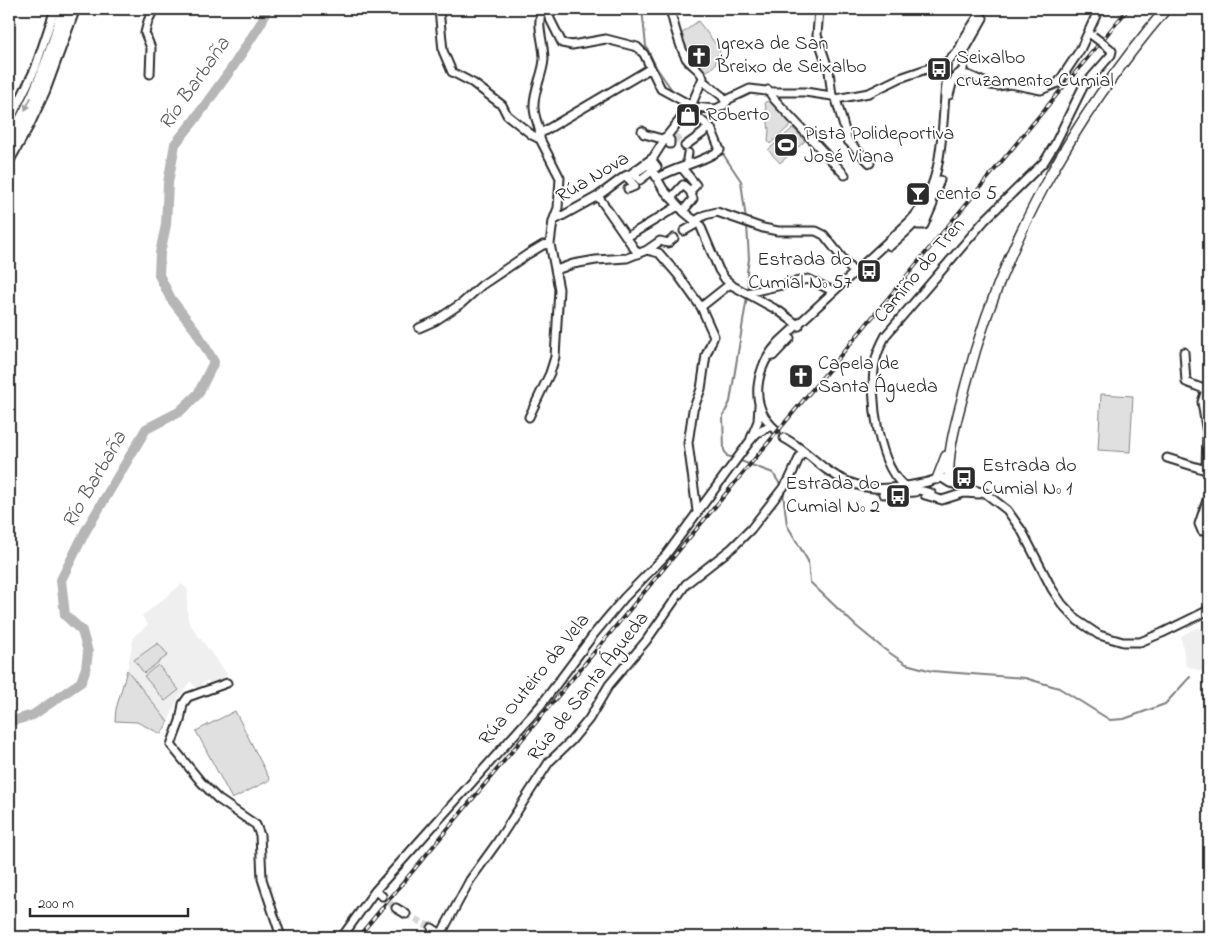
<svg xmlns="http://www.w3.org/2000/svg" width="1218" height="946" viewBox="0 0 1218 946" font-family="'Indie Flower',sans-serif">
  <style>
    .built { fill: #efefef }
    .green { fill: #e0e0e0; stroke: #868686 }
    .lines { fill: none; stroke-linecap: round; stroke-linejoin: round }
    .stream { stroke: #7e7e7e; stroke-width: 2 }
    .river { stroke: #b6b6b6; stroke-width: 10 }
    .minor-tunnel { stroke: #d5d5d5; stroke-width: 7; stroke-dasharray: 7 3.5; stroke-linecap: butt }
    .minor-casing { stroke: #2b2b2b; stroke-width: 11 }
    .major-casing { stroke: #2b2b2b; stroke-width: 12 }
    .highway-casing { stroke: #2b2b2b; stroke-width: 14 }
    .minor { stroke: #fff; stroke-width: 7 }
    .major { stroke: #fff; stroke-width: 9 }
    .highway { stroke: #fff; stroke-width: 10 }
    .rail-casing { stroke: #2b2b2b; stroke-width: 4 }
    .rail { stroke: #fff; stroke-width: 2; stroke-dasharray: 5.5; stroke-linecap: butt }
    .minor-bridge-casing { stroke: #2b2b2b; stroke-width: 11; stroke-linecap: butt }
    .minor-bridge { stroke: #fff; stroke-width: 7 }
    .oneway { fill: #a0a0a0 }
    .labels { text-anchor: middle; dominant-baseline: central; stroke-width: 4; stroke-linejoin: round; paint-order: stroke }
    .poi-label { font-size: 20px; fill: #2b2b2b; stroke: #fff; text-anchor: start }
    .street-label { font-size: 20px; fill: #2b2b2b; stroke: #fff }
    .water-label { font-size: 21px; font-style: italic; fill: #5c5c5c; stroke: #fff }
  </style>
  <rect width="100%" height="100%" fill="#fff"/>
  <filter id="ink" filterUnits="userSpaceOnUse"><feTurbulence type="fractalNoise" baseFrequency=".02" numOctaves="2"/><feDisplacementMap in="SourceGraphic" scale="10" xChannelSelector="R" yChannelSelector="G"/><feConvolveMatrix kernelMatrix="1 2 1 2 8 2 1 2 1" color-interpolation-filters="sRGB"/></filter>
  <g filter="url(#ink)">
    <path class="built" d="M 182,584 L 188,590 L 187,607 L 188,620 L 191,626 L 227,674 L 212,687 L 207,680 L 197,689 L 190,681 L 178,699 L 168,722 L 127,670 L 134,636 L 148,625 L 142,616 Z
      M 1196,628 L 1209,629 L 1209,670 L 1201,671 L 1186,666 L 1181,636 Z"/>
    <path class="green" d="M 698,21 L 718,47 L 721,55 L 717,55 C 717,66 712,69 702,73 L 696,64 L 709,54 L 704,47 L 700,49 L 698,47 L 690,54 L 686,50 L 680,35 Z
      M 769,101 L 774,103 L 793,123 L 770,144 L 768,141 L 769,130 L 765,102 Z
      M 793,128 L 805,141 L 780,163 L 768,150 Z
      M 1101,394 L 1133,396 L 1130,452 L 1098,450 Z
      M 158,643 L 168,655 L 144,673 L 134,660 Z
      M 158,665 L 179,690 L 165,701 L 144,676 Z
      M 127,670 L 168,722 L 161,734 L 137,722 L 115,721 L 116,709 Z
      M 235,711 L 270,780 L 232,799 L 196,731 Z"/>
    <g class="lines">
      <path class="stream" d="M 642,9 L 646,46 L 656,67 L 674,93
        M 698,122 L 712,139
        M 721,151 L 741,181 L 746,220
        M 747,225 L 749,259 L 747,272 L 748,289
        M 734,458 L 727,456 L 724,450 L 723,416 L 730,402 L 747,297
        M 738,460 L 773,473 L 781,486
        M 783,493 L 787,525 L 808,561 L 810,582 L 856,626 L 884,649 L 906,664 L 932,671 L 1025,678 L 1059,688 L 1110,720 L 1124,719 L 1165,704 L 1190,677"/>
      <path class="river" d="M 9,722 L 33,715 L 81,682 L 86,668 L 88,652 L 82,631 L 65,615 L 61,580 L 85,532 L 146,429 L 179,412 L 198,394 L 214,362 L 196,331 L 171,299 L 159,275 L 160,253 L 166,225 L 168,183 L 175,144 L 193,122 L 232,68 L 261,23 L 267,9"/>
      <path class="minor-tunnel" d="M 675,136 L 688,149 L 688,153
        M 382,896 L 396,908
        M 406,914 L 432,928"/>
      <defs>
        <path id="minor" d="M 439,9 L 443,51 L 452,72 L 473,83 L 502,105 L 507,115 L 532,135 L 540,139
          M 545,9 L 562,43 L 572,45 L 606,39 L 637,47 L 644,54 L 661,89 L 694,107 L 716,109 L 724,105 L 729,99 L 750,89 L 774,92 L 805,92 L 832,96 L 836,99 L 869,93 L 900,78 L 947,62 L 958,51 L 965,37 L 983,9
          M 819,9 L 817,35 L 829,71 L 832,96
          M 150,74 L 151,48 L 145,33 L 148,21 L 154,9
          M 959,74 L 968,75 L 991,85 L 998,86 L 1010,84 L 1041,90 L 1058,83 L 1080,50 L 1099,9
          M 958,75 L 963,70 L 965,50 L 983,18
          M 703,81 L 722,96 L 726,102
          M 768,90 L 774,99 L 845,175
          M 949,95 L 952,84 L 957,75
          M 836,99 L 848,141 L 870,163
          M 9,122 L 35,69 L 55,9
          M 642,131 L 644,134 L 662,139 L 667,136 L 670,140 L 670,144
          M 541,133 L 651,68
          M 685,146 L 703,133 L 708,127
          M 688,153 L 687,159 L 689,164
          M 651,159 L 657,167 L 640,180 L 633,172 Z
          M 649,164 L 663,189 L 684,212 L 700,225 L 719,270 L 725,279 L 733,286 L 779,311 L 799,326
          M 682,168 L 696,185 L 690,191 L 693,199 L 683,211
          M 626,176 L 635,186 L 628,189
          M 657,178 C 677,166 702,163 720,150 L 711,128 L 691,112 L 691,106
          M 598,196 L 638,254
          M 671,198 L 683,185 L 690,191
          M 553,221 L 598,196 L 625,176 L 638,171 L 649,164 L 667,136 L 691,106 L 703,78 C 701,69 691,66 686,58 C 678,43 674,24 670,9
          M 695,221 L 705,215 L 717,212 L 763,228 L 778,231 L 816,231 L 824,235 L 854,273
          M 914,222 L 918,225 L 924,225 L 933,204
          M 684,231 L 698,223
          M 627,237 L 678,206
          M 890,246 C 914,226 930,211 940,180
          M 647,250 L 660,241 L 668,243 L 674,238
          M 556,270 L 573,264 L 596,260 L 627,258 L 647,250 L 659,253 L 678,275 L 701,307 L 714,336 L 706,355 L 701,389 L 693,410 L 688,443 L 697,511
          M 747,293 L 808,279 L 833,291
          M 701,307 L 730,284
          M 419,328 L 435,321 L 462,303 L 482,285 L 528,254 L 543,245 L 550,244
          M 1184,352 L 1186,382 L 1209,391
          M 773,356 L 790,338
          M 529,417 L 550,373 L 555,357 L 559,289 L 550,244 L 553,221 L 558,208 L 560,178 L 540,139 C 541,127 533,117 534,105 C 534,89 543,75 544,59 C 544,42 536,26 542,9
          M 776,430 C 747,405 756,367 779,342 L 910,221 C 945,185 941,132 946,85 C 947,77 945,68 947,62
          M 751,438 L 758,421 L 759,405
          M 784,438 C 800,446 813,460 827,470 C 859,493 886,491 923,483 C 930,482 935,479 942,478 L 950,483 L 985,493 L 1007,510 L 1022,531 L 1052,589 L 1062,604 L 1078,621 L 1099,635 L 1123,642 L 1140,642 L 1162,633 L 1209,610
          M 1167,458 L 1209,471
          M 1206,469 L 1207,433 L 1202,402 L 1206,390
          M 931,493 C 926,491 911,489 908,488 C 878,472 869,393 875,363 C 877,352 881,344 886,335 L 985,220 L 1044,162 L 1055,144 L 1083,87 L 1111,55 L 1112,51 L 1109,48
          M 883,494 L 915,492
          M 1209,494 L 1199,524 L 1202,531 L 1206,531 L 1209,528
          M 925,495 L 942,500 L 964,493 L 979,494
          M 227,683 L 188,697 L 183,704 L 180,721 L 171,745 L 201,782 L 218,799 L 256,825 L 260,835 L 262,879 L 281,937
          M 375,891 L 382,896
          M 396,908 L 406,914
          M 432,928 L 441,934 L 470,880 L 496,844 L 549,762 L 571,741 L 589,719 L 609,685 L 646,641 L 686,584 L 732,548 L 751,529 L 789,480 L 801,454
          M 342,937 L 375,891 L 541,705 L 594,634 L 624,598 L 666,555 L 750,441 L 757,433 L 771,426"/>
        <path id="major" d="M 937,479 L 946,456
          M 949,481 C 947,448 958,416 966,384 C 1002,245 1073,118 1166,9"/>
        <path id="highway" d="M 9,141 C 33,101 52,54 63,9
          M 9,159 L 28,125 L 44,91 L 74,9"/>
      </defs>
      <use href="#minor" class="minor-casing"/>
      <use href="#major" class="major-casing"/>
      <use href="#highway" class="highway-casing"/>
      <use href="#minor" class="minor"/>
      <use href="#major" class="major"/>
      <use href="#highway" class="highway"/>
      <defs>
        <path id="rail" d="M 358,937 L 1128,9"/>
      </defs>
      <use href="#rail" class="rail-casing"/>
      <use href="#rail" class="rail"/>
      <defs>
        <path id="minor-bridge" d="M 1093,36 L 1109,48"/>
      </defs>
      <use href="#minor-bridge" class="minor-bridge-casing"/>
      <use href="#minor-bridge" class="minor-bridge"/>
    </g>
    <defs><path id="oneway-solid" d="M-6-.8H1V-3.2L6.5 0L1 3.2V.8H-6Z" transform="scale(1.25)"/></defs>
    <use class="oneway" href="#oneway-solid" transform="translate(28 104) rotate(115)"/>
  </g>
  <defs>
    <symbol id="church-square" viewBox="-11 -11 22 22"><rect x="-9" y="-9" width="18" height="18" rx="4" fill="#2b2b2b" stroke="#fff"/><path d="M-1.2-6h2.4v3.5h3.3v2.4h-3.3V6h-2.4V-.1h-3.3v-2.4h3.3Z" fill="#fff"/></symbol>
    <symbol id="bus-square" viewBox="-11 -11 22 22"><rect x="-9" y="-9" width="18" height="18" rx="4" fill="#2b2b2b" stroke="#fff"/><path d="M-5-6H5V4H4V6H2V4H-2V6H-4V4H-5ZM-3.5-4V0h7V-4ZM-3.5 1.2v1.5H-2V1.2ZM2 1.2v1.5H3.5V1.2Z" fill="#fff"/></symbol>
    <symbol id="shop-square" viewBox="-11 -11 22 22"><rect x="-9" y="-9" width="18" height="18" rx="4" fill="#2b2b2b" stroke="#fff"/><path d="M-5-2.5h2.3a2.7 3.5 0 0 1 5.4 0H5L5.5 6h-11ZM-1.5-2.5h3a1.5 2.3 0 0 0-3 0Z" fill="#fff"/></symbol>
    <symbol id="stadium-square" viewBox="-11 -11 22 22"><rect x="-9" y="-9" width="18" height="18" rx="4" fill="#2b2b2b" stroke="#fff"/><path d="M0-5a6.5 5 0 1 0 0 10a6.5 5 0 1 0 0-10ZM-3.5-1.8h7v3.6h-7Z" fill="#fff"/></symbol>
    <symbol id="bar-square" viewBox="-11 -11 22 22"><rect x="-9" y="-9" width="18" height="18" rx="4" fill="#2b2b2b" stroke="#fff"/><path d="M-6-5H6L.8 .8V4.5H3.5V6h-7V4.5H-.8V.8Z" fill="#fff"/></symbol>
  </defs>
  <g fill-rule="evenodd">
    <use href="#church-square" x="685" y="42" width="28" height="28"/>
    <use href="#bus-square" x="925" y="55" width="28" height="28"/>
    <use href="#shop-square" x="674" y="101" width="28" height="28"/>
    <use href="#stadium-square" x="772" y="131" width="28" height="28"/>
    <use href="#bar-square" x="904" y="180" width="28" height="28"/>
    <use href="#bus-square" x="855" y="257" width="28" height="28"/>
    <use href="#church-square" x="787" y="362" width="28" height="28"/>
    <use href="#bus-square" x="950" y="464" width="28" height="28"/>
    <use href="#bus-square" x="884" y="482" width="28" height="28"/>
  </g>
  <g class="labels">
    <g class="poi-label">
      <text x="716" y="44">Igrexa de San<tspan x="716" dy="23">Breixo de Seixalbo</tspan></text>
      <text x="956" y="58">Seixalbo<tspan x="956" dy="23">cruzamento Cumial</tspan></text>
      <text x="706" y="115">Roberto</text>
      <text x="804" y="134">Pista Polideportiva<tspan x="804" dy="23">José Viana</tspan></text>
      <text x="936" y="194">cento 5</text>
      <text x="852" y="260" text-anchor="end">Estrada do<tspan x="852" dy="23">Cumial Nº 57</tspan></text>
      <text x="818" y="364">Capela de<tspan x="818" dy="23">Santa Águeda</tspan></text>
      <text x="982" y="466">Estrada do<tspan x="982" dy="23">Cumial Nº 1</tspan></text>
      <text x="880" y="484" text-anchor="end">Estrada do<tspan x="880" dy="23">Cumial Nº 2</tspan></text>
    </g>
    <g class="street-label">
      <text transform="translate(593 178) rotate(-31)">Rúa Nova</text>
      <text transform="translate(920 271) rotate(-50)">Camiño do Tren</text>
      <text transform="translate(535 680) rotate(-51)">Rúa Outeiro da Vela</text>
      <text transform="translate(589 687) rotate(-52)">Rúa de Santa Águeda</text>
    </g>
    <g class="water-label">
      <text transform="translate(195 84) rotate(-55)">Río Barbaña</text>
      <text transform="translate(95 480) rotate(-60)">Río Barbaña</text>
    </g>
  </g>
  <rect width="1218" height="946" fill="none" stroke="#fff" stroke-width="30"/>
  <rect x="15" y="15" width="1188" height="916" fill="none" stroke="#2b2b2b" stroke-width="2" filter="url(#ink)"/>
  <path d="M30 908v8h158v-8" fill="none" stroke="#2b2b2b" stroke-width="2.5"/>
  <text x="38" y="908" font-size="15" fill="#2b2b2b" stroke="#ffffff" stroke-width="4" paint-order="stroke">200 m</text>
</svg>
